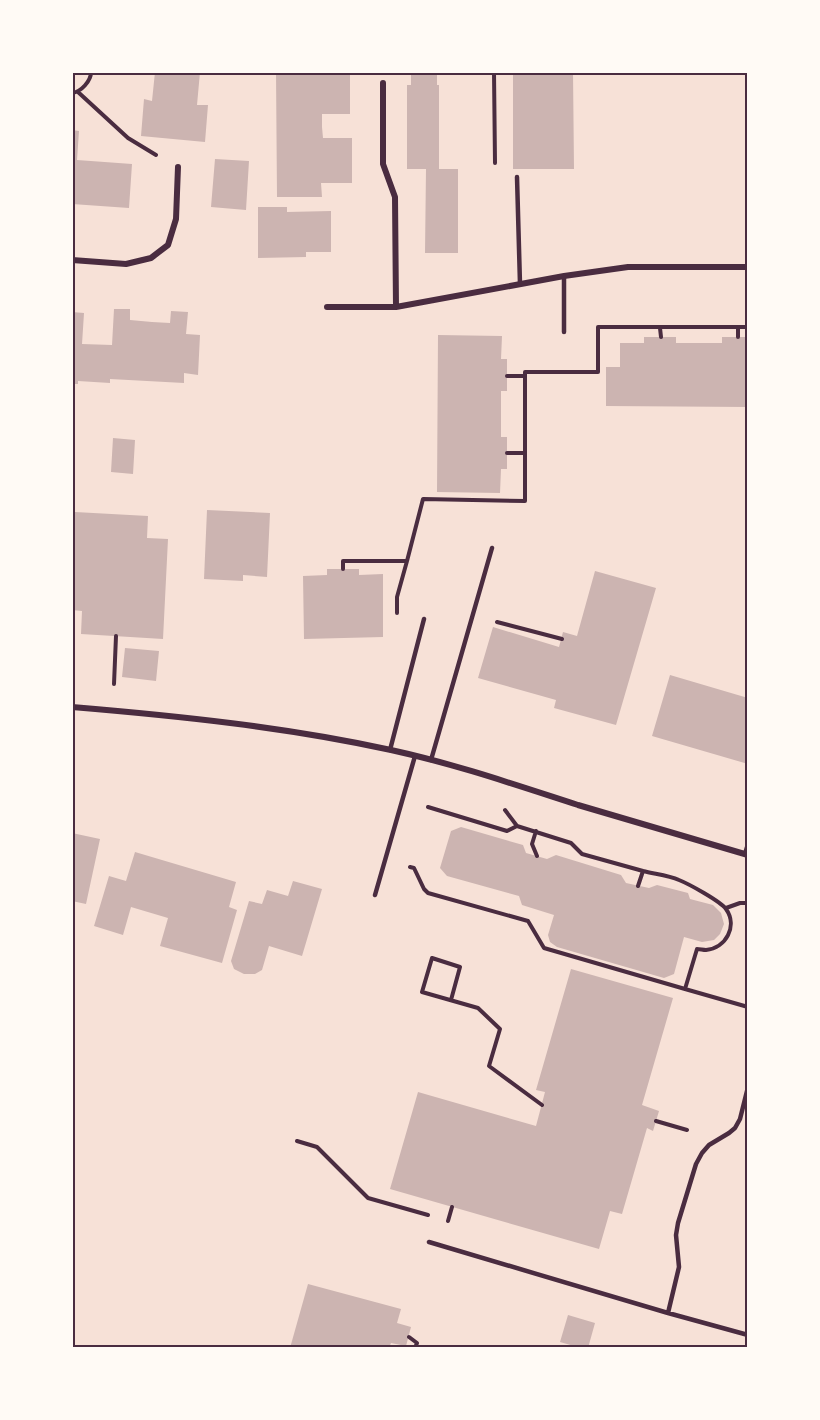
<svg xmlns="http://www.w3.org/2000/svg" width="820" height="1420" viewBox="0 0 820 1420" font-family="Quicksand,sans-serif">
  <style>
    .building { fill: #ccb4b1 }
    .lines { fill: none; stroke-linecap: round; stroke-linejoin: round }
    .path { stroke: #4a2c40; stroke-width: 4 }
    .service { stroke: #4a2c40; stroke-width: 4.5 }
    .minor { stroke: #4a2c40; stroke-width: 6 }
    .neatline { fill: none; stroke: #4a2c40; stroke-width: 2 }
  </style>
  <rect width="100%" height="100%" fill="#f7e1d7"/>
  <path class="building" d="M 155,72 L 200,72 L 197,105 L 208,105 L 205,142 L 141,136 L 144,99 L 152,101 Z
    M 276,72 L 350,72 L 350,114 L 322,114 L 322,127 L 323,138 L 352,138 L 352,183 L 321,183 L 322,197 L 277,197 Z
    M 411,72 L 437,72 L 437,85 L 439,85 L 439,169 L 458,169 L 458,253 L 425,253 L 426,169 L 407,169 L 407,85 L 411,85 Z
    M 513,72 L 573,72 L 574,169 L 513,169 Z
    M 72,130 L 79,131 L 77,160 L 132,164 L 129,208 L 72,204 Z
    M 215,159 L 249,161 L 246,210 L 211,207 Z
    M 258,207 L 287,207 L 287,212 L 331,211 L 331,252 L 306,252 L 306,257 L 258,258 Z
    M 114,309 L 130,309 L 130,320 L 152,322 L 170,323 L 171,311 L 188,312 L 186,334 L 200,335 L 198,375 L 184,373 L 184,383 L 110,379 L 110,383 L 78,381 L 78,384 L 72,384 L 72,312 L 84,313 L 82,344 L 112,345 Z
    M 438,335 L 502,336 L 501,359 L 507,359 L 507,391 L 501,391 L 501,437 L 507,437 L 507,469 L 501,469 L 500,493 L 437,492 Z
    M 644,337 L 676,337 L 676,343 L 722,343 L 722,337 L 748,337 L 748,407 L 606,406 L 606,367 L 620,367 L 620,343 L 644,343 Z
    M 113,438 L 135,440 L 133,474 L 111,472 Z
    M 207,510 L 270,513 L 267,577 L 243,575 L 243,581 L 204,579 Z
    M 75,512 L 148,516 L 147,538 L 168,539 L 163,639 L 81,634 L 82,611 L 72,610 L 72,564 Z
    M 327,569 L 359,569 L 359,575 L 383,574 L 383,637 L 304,639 L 303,576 L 327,575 Z
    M 595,571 L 656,588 L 616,725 L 554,708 L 556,700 L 478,678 L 493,627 L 559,647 L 563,632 L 577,636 Z
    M 125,648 L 159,651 L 156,681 L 122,677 Z
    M 670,675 L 748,698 L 748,764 L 652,736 Z
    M 461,827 L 523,845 L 526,853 L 547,859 L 556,855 L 621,875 L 626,883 L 649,888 L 657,885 L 688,893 L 690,899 L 713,905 L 721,913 L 724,924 L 720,934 L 714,940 L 702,942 L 684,937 L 674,974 L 664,978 L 557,947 L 550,942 L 548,935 L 554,915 L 522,905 L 519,896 L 447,876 L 440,868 L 451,831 Z
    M 72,833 L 100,839 L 86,904 L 72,901 Z
    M 135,852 L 236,882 L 229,907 L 237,910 L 222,963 L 160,946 L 168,918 L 131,907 L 123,935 L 94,926 L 109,876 L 126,881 Z
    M 293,881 L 322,889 L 302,956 L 269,946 L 262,970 L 255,974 L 244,974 L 234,969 L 231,961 L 249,901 L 262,904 L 267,890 L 288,896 Z
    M 571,969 L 673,998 L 642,1105 L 659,1111 L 653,1131 L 647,1128 L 622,1214 L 610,1211 L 599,1249 L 390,1189 L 418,1092 L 536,1126 L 545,1092 L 536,1090 Z
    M 308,1284 L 401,1309 L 397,1323 L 411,1327 L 406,1346 L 391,1343 L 389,1348 L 290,1348 Z
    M 568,1315 L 595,1323 L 588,1348 L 581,1348 L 560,1342 Z"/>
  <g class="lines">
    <path class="path" d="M 494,72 L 495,163
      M 78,92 L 128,138 L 156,155
      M 72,93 C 81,92 91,81 91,72
      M 738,327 L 738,337
      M 660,328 L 661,337
      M 507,376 L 525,376
      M 507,453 L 525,453
      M 343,569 L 343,561 L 407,561 L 423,499 L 525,501 L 525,372 L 598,372 L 598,327 L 748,327
      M 397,613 L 397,597 L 407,561
      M 497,622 L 562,639
      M 114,684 L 116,636
      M 428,807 L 507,831 L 517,826 L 571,843 L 582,854 L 643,871 L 638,886
      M 505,810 L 517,826
      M 536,831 L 532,844 L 537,856
      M 410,867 L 414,868 L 424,889 L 428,893 L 528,921 L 544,948 L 685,989
      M 643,871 C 654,874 668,875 679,880 C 689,884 720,901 726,909 C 738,926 726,948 706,950 C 703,950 700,949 697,949 L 685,989 L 748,1007
      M 726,908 L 740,903 L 748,903
      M 451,1000 L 460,967 L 432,958 L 422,992 L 478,1008 L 500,1029 L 489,1066 L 542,1105
      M 656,1121 L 687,1130
      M 297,1141 L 317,1147 L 368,1198 L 428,1215
      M 448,1221 L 452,1207
      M 409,1337 L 417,1343 L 415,1348"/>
    <path class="service" d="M 517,177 L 520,284
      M 564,332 L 564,276
      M 390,750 L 424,619
      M 431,760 L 492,548
      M 745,854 L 748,844
      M 375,895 L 415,756
      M 429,1242 L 668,1313 L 748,1335
      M 668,1313 L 679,1267 L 676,1235 L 678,1223 L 696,1164 L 702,1153 L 709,1145 L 729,1133 L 735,1128 L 740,1119 L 748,1087"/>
    <path class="minor" d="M 383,83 L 383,164 L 395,197 L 396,307
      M 72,260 L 126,264 L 151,258 L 168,245 L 176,219 L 178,167
      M 327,307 L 396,307 L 564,276 L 628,267 L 748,267
      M 72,707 C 179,716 286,727 391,750 C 455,764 516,785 578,805 C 635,822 692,838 748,855"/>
  </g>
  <rect width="820" height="1420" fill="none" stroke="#fffaf5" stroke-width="147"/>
  <rect x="74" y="74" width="672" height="1272" class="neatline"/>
</svg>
